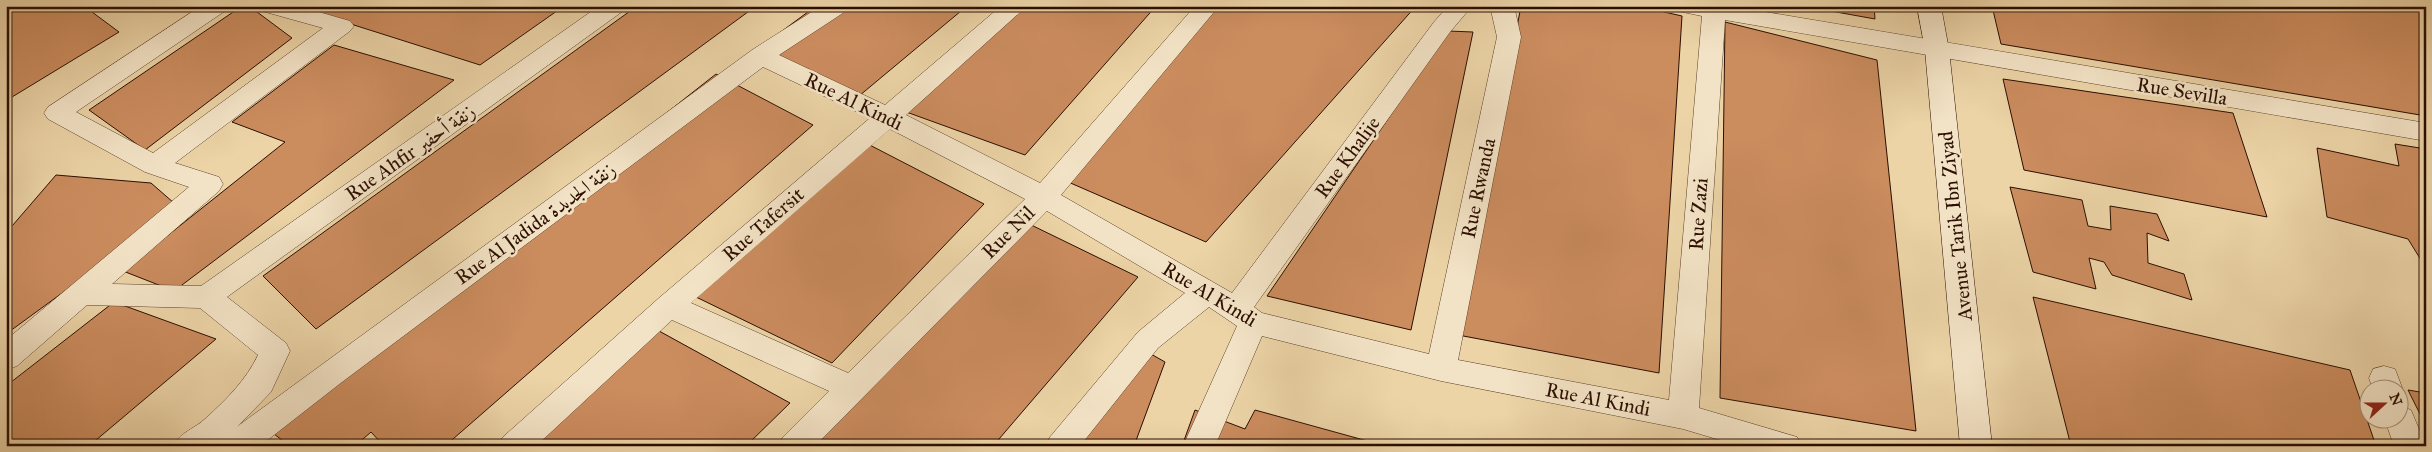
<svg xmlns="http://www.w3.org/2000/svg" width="2432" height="452" viewBox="0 0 2432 452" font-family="'IM FELL Great Primer',Amiri,serif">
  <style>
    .building { fill: #cb8c5e; stroke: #2b0e00 }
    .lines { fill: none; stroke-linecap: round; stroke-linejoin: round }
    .street-casing { stroke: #5b402a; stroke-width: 1 }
    .secondary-casing { stroke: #2b0e00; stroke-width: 1 }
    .street { fill: #f3e3c6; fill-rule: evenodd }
    .secondary { fill: #f3e3c6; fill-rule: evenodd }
    .labels { text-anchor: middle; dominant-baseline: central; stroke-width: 5; stroke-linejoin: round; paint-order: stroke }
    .street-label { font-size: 20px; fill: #2b0e00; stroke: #f3e3c6 }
  </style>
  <rect width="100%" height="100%" fill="#ecd4a7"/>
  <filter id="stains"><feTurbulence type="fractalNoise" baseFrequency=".004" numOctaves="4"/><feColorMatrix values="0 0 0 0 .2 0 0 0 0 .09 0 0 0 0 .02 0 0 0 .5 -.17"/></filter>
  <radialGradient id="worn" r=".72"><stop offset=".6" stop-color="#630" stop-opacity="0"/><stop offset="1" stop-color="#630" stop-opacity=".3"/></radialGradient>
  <path class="building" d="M 6,6 L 84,6 L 119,32 L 12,97 L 6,94 Z
    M 242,6 L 249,6 L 292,38 L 145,150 L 89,110 Z
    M 294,6 L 564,6 L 480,65 Z
    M 637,6 L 756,6 L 316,329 L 263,276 Z
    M 816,6 L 967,6 L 859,96 L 755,51 Z
    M 1013,6 L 1156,6 L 1025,155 L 887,105 Z
    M 1216,6 L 1416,6 L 1206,242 L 1059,178 Z
    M 1521,6 L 1638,6 L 1682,16 L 1659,373 L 1458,335 Z
    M 1803,6 L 1874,6 L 1875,19 Z
    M 1992,6 L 2426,6 L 2426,116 L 2001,44 Z
    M 1725,22 L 1877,60 L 1916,431 L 1720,398 Z
    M 1448,31 L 1473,32 L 1411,330 L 1267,296 Z
    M 334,45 L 454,80 L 174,291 L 123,271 L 285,142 L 232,122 Z
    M 716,74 L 813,125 L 445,446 L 384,446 L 371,432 L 355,446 L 290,446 L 266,428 Z
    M 2003,79 L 2233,113 L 2267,217 L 2024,170 Z
    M 860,140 L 984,204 L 832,363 L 696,297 Z
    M 2395,144 L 2426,149 L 2426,268 L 2408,239 L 2327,217 L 2317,148 L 2399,166 Z
    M 56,175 L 151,183 L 174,203 L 106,261 L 6,334 L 6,233 Z
    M 2010,187 L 2082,200 L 2088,226 L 2111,230 L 2110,206 L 2157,214 L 2169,241 L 2147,233 L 2148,263 L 2184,274 L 2192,300 L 2112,275 L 2104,262 L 2089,258 L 2096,289 L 2033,272 Z
    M 1023,221 L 1138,277 L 993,446 L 815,446 Z
    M 2033,297 L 2350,370 L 2376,446 L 2071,446 Z
    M 114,302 L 216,339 L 89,446 L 6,446 L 6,386 Z
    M 650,326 L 790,403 L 746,446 L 529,446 Z
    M 1135,345 L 1165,362 L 1134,446 L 1047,446 Z
    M 2408,390 L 2426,393 L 2426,426 Z
    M 1195,410 L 1245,429 L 1255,410 L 1371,442 L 1367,446 L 1182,446 Z"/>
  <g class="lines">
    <defs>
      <path id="street" d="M 201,6 L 228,6 L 225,11 L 76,112 L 153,153 L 323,28 L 262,11 L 259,6 L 298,6 L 350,21 L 354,26 L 350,31 L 175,163 L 219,177 L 223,184 L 219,191 L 112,284 L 201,286 L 599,6 L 626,6 L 623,11 L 227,297 L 286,343 L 290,351 L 271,392 L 238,426 L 752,50 L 821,6 L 849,6 L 846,11 L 779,55 L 885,105 L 1001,6 L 1027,6 L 906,115 L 1040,183 L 1195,6 L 1219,6 L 1061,195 L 1232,293 L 1434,22 L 1448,6 L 1472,6 L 1450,32 L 1254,307 L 1262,313 L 1429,354 L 1497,37 L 1490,6 L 1514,6 L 1521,37 L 1458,360 L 1669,400 L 1702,16 L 1678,11 L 1675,6 L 1730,6 L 2426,123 L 2426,141 L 1725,20 L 1699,408 L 1797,437 L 1802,446 L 1740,446 L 1683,429 L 1441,381 L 1262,336 L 1215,446 L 1183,446 L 1237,326 L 1209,307 L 1158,348 L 1080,446 L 1045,446 L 1050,437 L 1138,332 L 1185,293 L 1047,211 L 815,446 L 778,446 L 783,437 L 829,391 L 672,320 L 536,446 L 498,446 L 503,437 L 659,298 L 870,118 L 763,67 L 342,382 L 260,446 L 174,446 C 181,431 195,429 206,418 C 227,399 246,380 258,355 L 200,308 L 87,305 L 17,366 L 6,370 L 6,340 L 189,187 L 145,172 L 48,119 L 44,113 L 48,107 ZM 890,129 L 1025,199 L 848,373 L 691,303 Z
        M 2384,366 L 2395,369 L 2403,390 L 2400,398 L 2400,390 L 2373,390 L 2369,378 L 2373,369 Z
        M 2400,406 L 2411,410 L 2426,446 L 2394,446 L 2385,420 L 2400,420 Z"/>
      <path id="secondary" d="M 1917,6 L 1941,6 L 1949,50 L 1992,446 L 1960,446 L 1925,50 Z"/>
    </defs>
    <use href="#street" class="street-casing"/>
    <use href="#secondary" class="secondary-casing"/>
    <use href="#street" class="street"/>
    <use href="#secondary" class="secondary"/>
  </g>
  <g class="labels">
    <g class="street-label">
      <text transform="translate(2182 91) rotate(9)">Rue Sevilla</text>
      <text transform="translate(854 101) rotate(26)">Rue Al Kindi</text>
      <text transform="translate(410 152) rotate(-35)">Rue Ahfir زنقة أحفير</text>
      <text transform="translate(1347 157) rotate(-54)">Rue Khalije</text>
      <text transform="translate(1478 188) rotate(-78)">Rue Rwanda</text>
      <text transform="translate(1698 214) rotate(-86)">Rue Zazi</text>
      <text transform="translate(535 223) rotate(-36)">Rue Al Jadida زنقة الجديدة</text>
      <text transform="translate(763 224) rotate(-41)">Rue Tafersit</text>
      <text transform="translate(1955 226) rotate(-96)">Avenue Tarik Ibn Ziyad</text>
      <text transform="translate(1008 232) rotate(-45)">Rue Nil</text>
      <text transform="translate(1210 294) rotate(31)">Rue Al Kindi</text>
      <text transform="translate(1598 399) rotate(11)">Rue Al Kindi</text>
    </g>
  </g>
  <rect width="2432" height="452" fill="none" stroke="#ecd4a7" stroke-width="25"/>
  <rect x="8" y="8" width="2417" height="437" fill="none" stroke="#2b0e00" stroke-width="2.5"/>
  <rect x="12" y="12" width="2407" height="427" fill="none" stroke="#2b0e00"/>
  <g transform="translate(2384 404) rotate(69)"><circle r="24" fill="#f3e3c6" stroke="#a38e77"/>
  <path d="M0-4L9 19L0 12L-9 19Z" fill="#8f2418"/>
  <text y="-8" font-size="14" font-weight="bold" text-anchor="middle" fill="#2b0e00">N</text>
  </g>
  <rect width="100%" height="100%" filter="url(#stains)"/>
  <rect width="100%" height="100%" fill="url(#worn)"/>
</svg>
